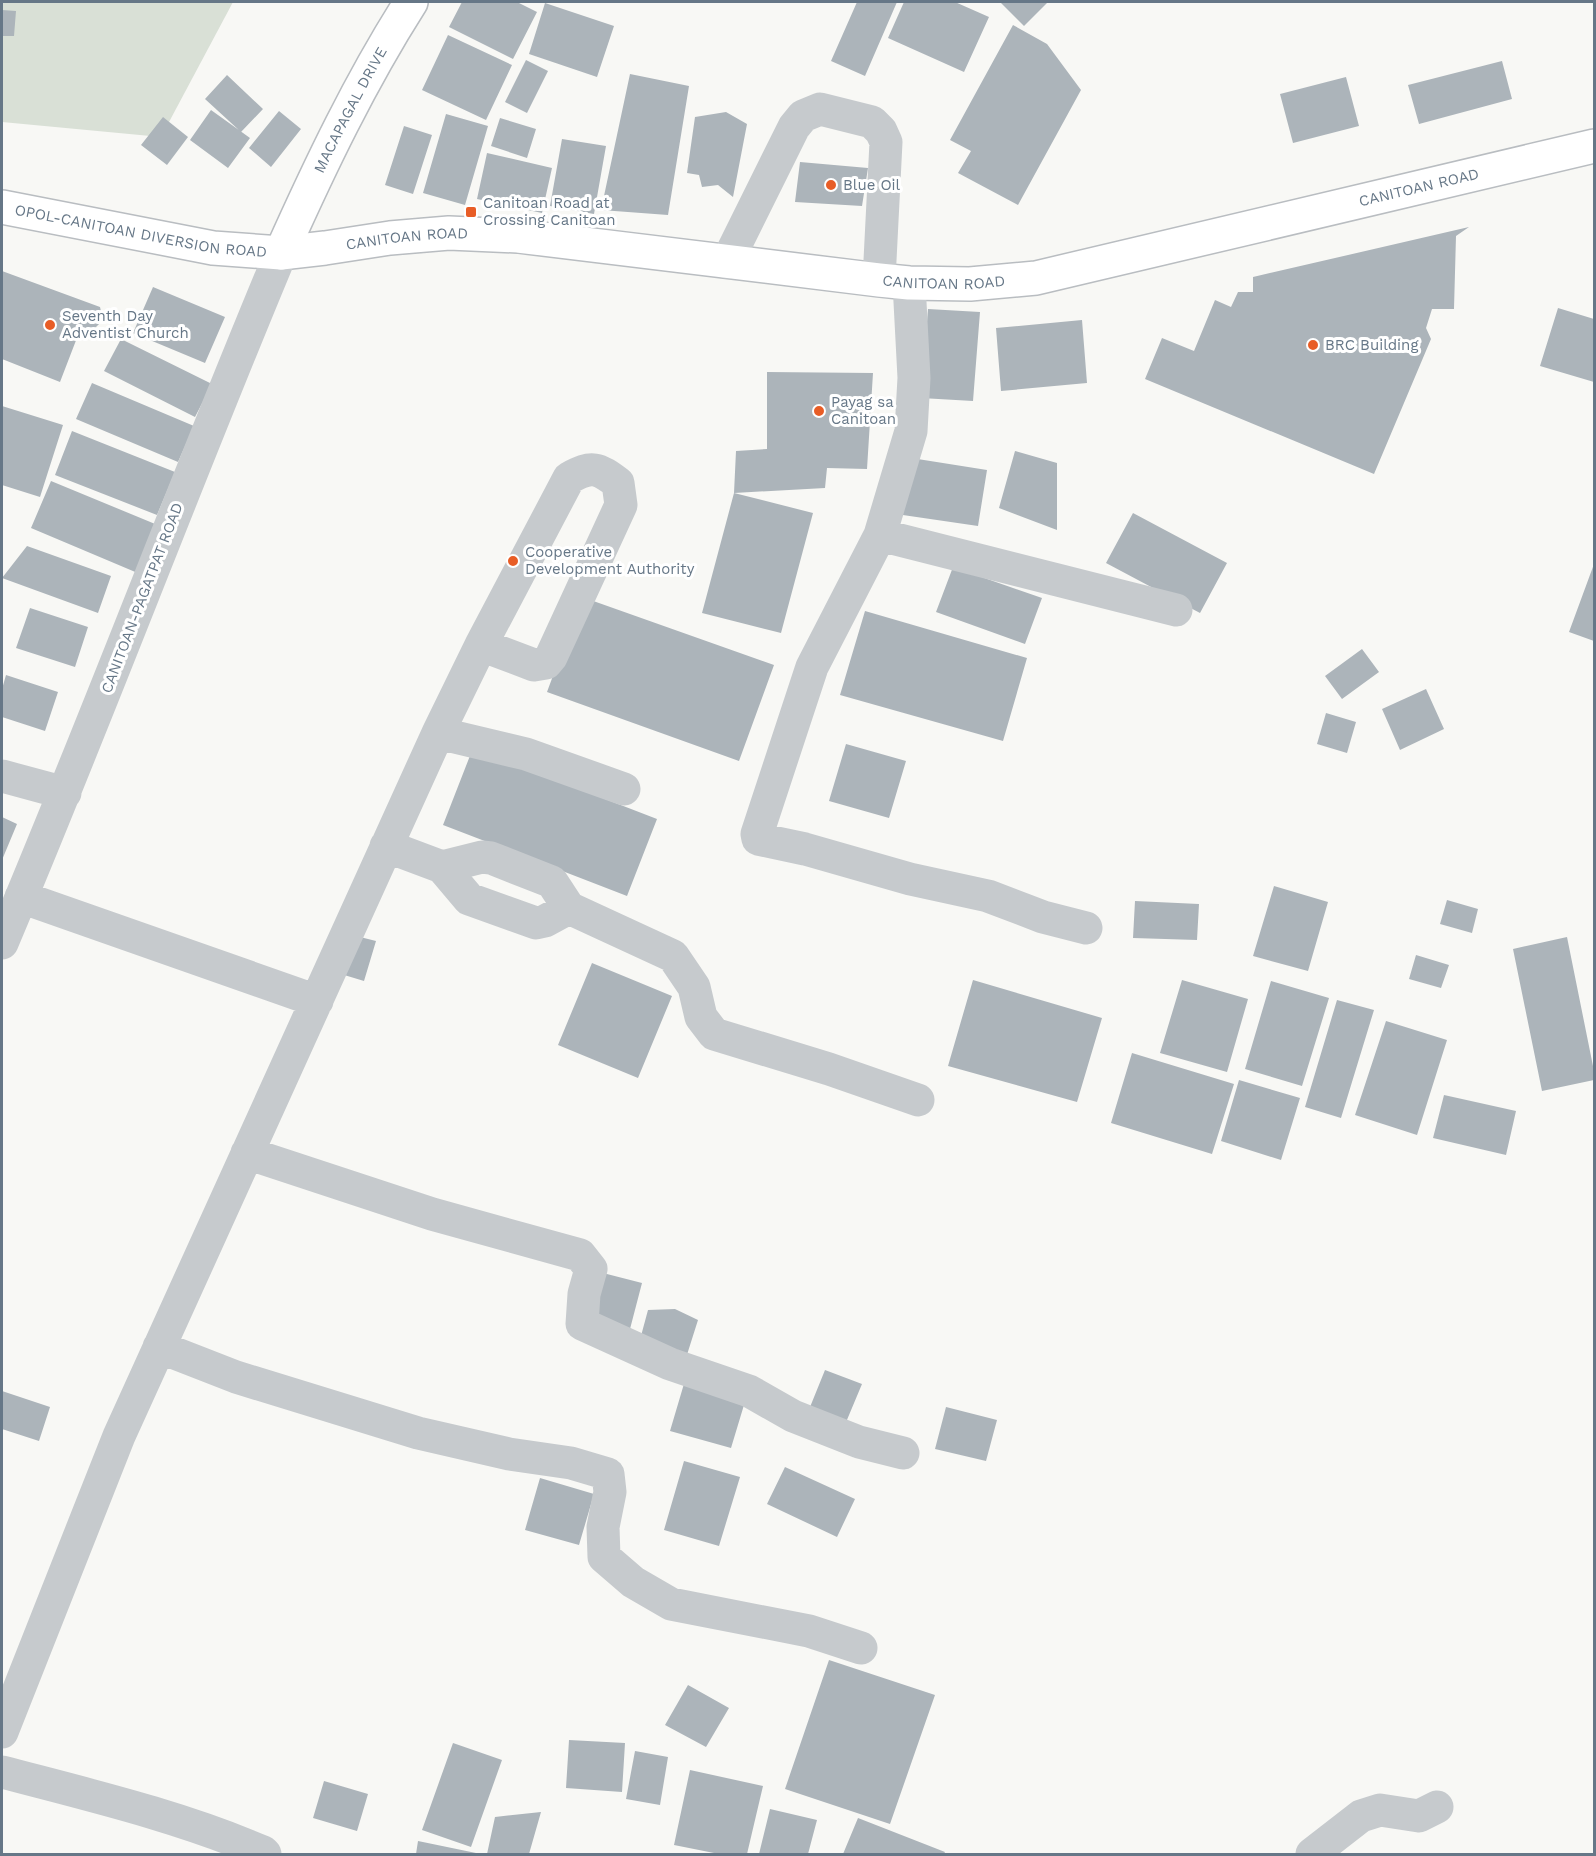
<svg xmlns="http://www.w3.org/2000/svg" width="1596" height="1856" viewBox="0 0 1596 1856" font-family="'Work Sans',sans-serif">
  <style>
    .green { fill: #d9e0d6 }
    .building { fill: #acb4ba }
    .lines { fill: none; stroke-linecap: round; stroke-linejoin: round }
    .major-casing { stroke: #b9bdc1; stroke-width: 36 }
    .minor { stroke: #c6cacd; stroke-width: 33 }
    .major { stroke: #fff; stroke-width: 33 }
    .poi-dot { fill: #e85d26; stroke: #fff; stroke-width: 2 }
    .labels { text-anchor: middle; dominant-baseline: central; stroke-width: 6; stroke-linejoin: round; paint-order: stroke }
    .street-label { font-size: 15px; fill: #667787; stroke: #fff }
    .poi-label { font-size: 15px; fill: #667787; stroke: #fff; text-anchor: start }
  </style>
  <rect width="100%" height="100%" fill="#f8f8f5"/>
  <path class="green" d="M 2,2 L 233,2 L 161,137 L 2,122 Z"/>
  <path class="building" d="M 462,2 L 517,2 L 537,12 L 513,59 L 449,27 Z
    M 857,2 L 897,2 L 865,76 L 831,61 Z
    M 904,2 L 955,2 L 989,17 L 964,72 L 888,38 Z
    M 1000,2 L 1048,2 L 1024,26 Z
    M 545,3 L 614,26 L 597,77 L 529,54 Z
    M 2,10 L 16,11 L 14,36 L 2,36 Z
    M 1013,25 L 1047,44 L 1081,90 L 1018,205 L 958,173 L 971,151 L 950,140 Z
    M 448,35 L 512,65 L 486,120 L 422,90 Z
    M 526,60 L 548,71 L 527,113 L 505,102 Z
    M 1502,61 L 1512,99 L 1419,124 L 1408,85 Z
    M 630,74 L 689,86 L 668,215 L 601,210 Z
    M 227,75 L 263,109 L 241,132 L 205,99 Z
    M 1346,77 L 1359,126 L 1293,143 L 1280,94 Z
    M 211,110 L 250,138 L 228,168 L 190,140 Z
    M 279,111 L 301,129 L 271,167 L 249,148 Z
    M 726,112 L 747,124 L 733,197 L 718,185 L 702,187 L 699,175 L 687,173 L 695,117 Z
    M 446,114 L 488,126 L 465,205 L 423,193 Z
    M 163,117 L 188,137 L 167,165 L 141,145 Z
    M 500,118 L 536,129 L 527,158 L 491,146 Z
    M 404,126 L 432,135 L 413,194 L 385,185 Z
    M 562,139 L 606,146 L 594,214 L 550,206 Z
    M 487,153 L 552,168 L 542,213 L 477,199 Z
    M 800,162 L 868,168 L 862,206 L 795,202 Z
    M 1469,227 L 1456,236 L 1454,309 L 1432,309 L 1426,328 L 1431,339 L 1374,474 L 1145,379 L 1162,338 L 1194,351 L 1215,300 L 1231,307 L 1238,292 L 1253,292 L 1253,277 Z
    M 2,271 L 100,307 L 103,320 L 89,334 L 80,330 L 60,382 L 2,359 Z
    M 153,287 L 225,317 L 205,363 L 133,333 Z
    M 1558,308 L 1594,319 L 1594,382 L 1540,366 Z
    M 928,309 L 980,312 L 973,401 L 921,398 Z
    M 1082,320 L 1087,383 L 1001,391 L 996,328 Z
    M 121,339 L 212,384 L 195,417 L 104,371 Z
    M 767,372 L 873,373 L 867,469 L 827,468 L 825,488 L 734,493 L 736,451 L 767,449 Z
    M 92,383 L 194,426 L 178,462 L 76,419 Z
    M 2,406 L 63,425 L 40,497 L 2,485 Z
    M 72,431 L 175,472 L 157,515 L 55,475 Z
    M 1015,451 L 1057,463 L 1057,530 L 999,508 Z
    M 905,457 L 987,470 L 978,526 L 896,514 Z
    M 51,481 L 160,526 L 140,574 L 31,528 Z
    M 734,493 L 813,513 L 781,633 L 702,613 Z
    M 1133,513 L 1227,563 L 1200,613 L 1106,563 Z
    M 27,546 L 111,576 L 98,613 L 2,578 Z
    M 1594,564 L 1594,641 L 1569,632 Z
    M 953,567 L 1042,598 L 1025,644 L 936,612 Z
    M 582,597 L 774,665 L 739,761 L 547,692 Z
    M 30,608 L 88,627 L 75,667 L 16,648 Z
    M 865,611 L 1027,658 L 1003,741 L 840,695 Z
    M 1362,649 L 1379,672 L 1342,699 L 1325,676 Z
    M 6,675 L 58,692 L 45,731 L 2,717 L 2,689 Z
    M 1426,689 L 1444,729 L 1400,750 L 1382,709 Z
    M 1326,713 L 1356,722 L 1347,753 L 1317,744 Z
    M 846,744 L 906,761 L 889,818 L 829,801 Z
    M 473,748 L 657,819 L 627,896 L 443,825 Z
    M 2,817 L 17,824 L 2,860 Z
    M 1274,886 L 1328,902 L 1308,971 L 1253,956 Z
    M 1447,900 L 1478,909 L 1472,933 L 1440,924 Z
    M 1135,901 L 1199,904 L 1197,940 L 1133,938 Z
    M 348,934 L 376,941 L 364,981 L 331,971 Z
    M 1567,937 L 1594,1071 L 1594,1080 L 1542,1091 L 1513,949 Z
    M 1416,955 L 1449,965 L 1441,988 L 1409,979 Z
    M 592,963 L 672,996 L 638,1078 L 558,1045 Z
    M 973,980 L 1102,1018 L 1077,1102 L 948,1066 Z
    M 1182,980 L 1248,999 L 1227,1072 L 1160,1053 Z
    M 1271,981 L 1329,998 L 1302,1086 L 1245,1069 Z
    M 1337,1000 L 1374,1010 L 1341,1118 L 1305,1107 Z
    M 1386,1021 L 1447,1040 L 1417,1135 L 1355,1115 Z
    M 1132,1053 L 1234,1084 L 1212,1154 L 1111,1123 Z
    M 1239,1080 L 1300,1098 L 1281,1160 L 1221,1141 Z
    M 1444,1095 L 1516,1111 L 1506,1155 L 1433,1138 Z
    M 603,1273 L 642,1283 L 630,1329 L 590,1319 Z
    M 675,1309 L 698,1320 L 685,1361 L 638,1347 L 648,1310 Z
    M 825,1370 L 862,1384 L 844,1427 L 808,1412 Z
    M 686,1377 L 747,1395 L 731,1448 L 670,1431 Z
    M 2,1391 L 50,1407 L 39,1441 L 2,1429 Z
    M 946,1407 L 997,1420 L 986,1461 L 935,1449 Z
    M 684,1461 L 740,1477 L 719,1546 L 664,1530 Z
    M 785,1467 L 855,1499 L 837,1537 L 767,1504 Z
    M 540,1478 L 594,1494 L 579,1545 L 525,1530 Z
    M 829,1660 L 935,1695 L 890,1824 L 785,1789 Z
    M 688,1685 L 729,1708 L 706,1747 L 665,1725 Z
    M 569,1740 L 625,1743 L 622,1792 L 566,1788 Z
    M 453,1743 L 502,1760 L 471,1847 L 422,1830 Z
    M 635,1751 L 668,1757 L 660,1805 L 626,1799 Z
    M 690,1770 L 763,1786 L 747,1854 L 719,1854 L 674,1845 Z
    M 324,1781 L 368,1794 L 357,1831 L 313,1818 Z
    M 770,1809 L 817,1820 L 808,1854 L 759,1854 Z
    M 541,1812 L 529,1854 L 487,1854 L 495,1817 Z
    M 858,1818 L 945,1852 L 944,1854 L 843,1854 Z
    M 418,1841 L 476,1853 L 476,1854 L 416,1854 Z"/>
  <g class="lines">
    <defs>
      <g id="major">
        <path id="s1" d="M 2,207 L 213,248 L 281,253 L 325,248 L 390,238 L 449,233 L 518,236 L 879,280 L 909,283 L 970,284 L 1036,278 L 1594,146"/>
        <path id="s2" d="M 281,253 C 320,166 360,82 411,2"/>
      </g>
    </defs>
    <use href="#major" class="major-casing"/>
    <path class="minor" d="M 727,262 L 794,127 L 803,116 L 820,109 L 872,122 L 881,131 L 886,142 L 879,280
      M 909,283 L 914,378 L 911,431 L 880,535 L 812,667 L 757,834 L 758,839 L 805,849 L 910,879 L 988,896 L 1043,917 L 1086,928
      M 880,535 L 1176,610
      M 438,733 L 481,645 L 569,478 C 592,465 598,468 618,483 L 621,505 L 551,657 L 546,663 L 534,665 L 481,645
      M 2,776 L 65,793
      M 386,846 L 442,867 L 469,899 L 536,923 L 545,921 L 569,908
      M 442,867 L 482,857 L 491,858 L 552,882 L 569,908 L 673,956 L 694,987 L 701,1017 L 714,1034 L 829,1069 L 918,1100
      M 21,897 L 317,1001
      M 2,943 C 99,714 185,482 281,253
      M 247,1153 L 432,1214 L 580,1255 L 591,1269 L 584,1294 L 582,1324 L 670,1364 L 749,1391 L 793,1416 L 859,1442 L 903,1453
      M 159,1347 L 236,1377 L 418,1433 L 509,1454 L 571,1463 L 608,1474 L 610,1492 L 603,1527 L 604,1557 L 633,1582 L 671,1604 L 809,1631 L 861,1648
      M 2,1732 L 119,1436 L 438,733 L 526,754 L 624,789
      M 2,1772 C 89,1795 179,1816 263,1852 L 265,1854
      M 1312,1854 L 1361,1816 L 1380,1810 L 1419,1816 L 1437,1807"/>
    <use href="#major" class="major"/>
  </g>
  <g class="poi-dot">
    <circle cx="831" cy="185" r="6"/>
    <rect x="465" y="206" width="12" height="12" rx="3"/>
    <circle cx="50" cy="325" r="6"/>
    <circle cx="1313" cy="345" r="6"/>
    <circle cx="819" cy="411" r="6"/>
    <circle cx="513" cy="561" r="6"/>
  </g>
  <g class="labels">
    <g class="street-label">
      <text stroke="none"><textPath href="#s2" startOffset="159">MACAPAGAL DRIVE</textPath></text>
      <text stroke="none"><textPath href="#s1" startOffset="1436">CANITOAN ROAD</textPath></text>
      <text stroke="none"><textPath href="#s1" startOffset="141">OPOL-CANITOAN DIVERSION ROAD</textPath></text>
      <text stroke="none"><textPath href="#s1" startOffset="410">CANITOAN ROAD</textPath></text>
      <text stroke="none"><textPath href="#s1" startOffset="950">CANITOAN ROAD</textPath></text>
      <text transform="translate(142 598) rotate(-69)">CANITOAN-PAGATPAT ROAD</text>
    </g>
    <g class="poi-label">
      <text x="843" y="185">Blue Oil</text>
      <text x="483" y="203">Canitoan Road at<tspan x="483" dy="17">Crossing Canitoan</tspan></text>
      <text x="62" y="316">Seventh Day<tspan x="62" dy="17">Adventist Church</tspan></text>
      <text x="1325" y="345">BRC Building</text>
      <text x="831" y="402">Payag sa<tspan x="831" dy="17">Canitoan</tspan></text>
      <text x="525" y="552">Cooperative<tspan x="525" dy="17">Development Authority</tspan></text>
    </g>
  </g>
  <rect width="1596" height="1856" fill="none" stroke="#667787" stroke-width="6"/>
</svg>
